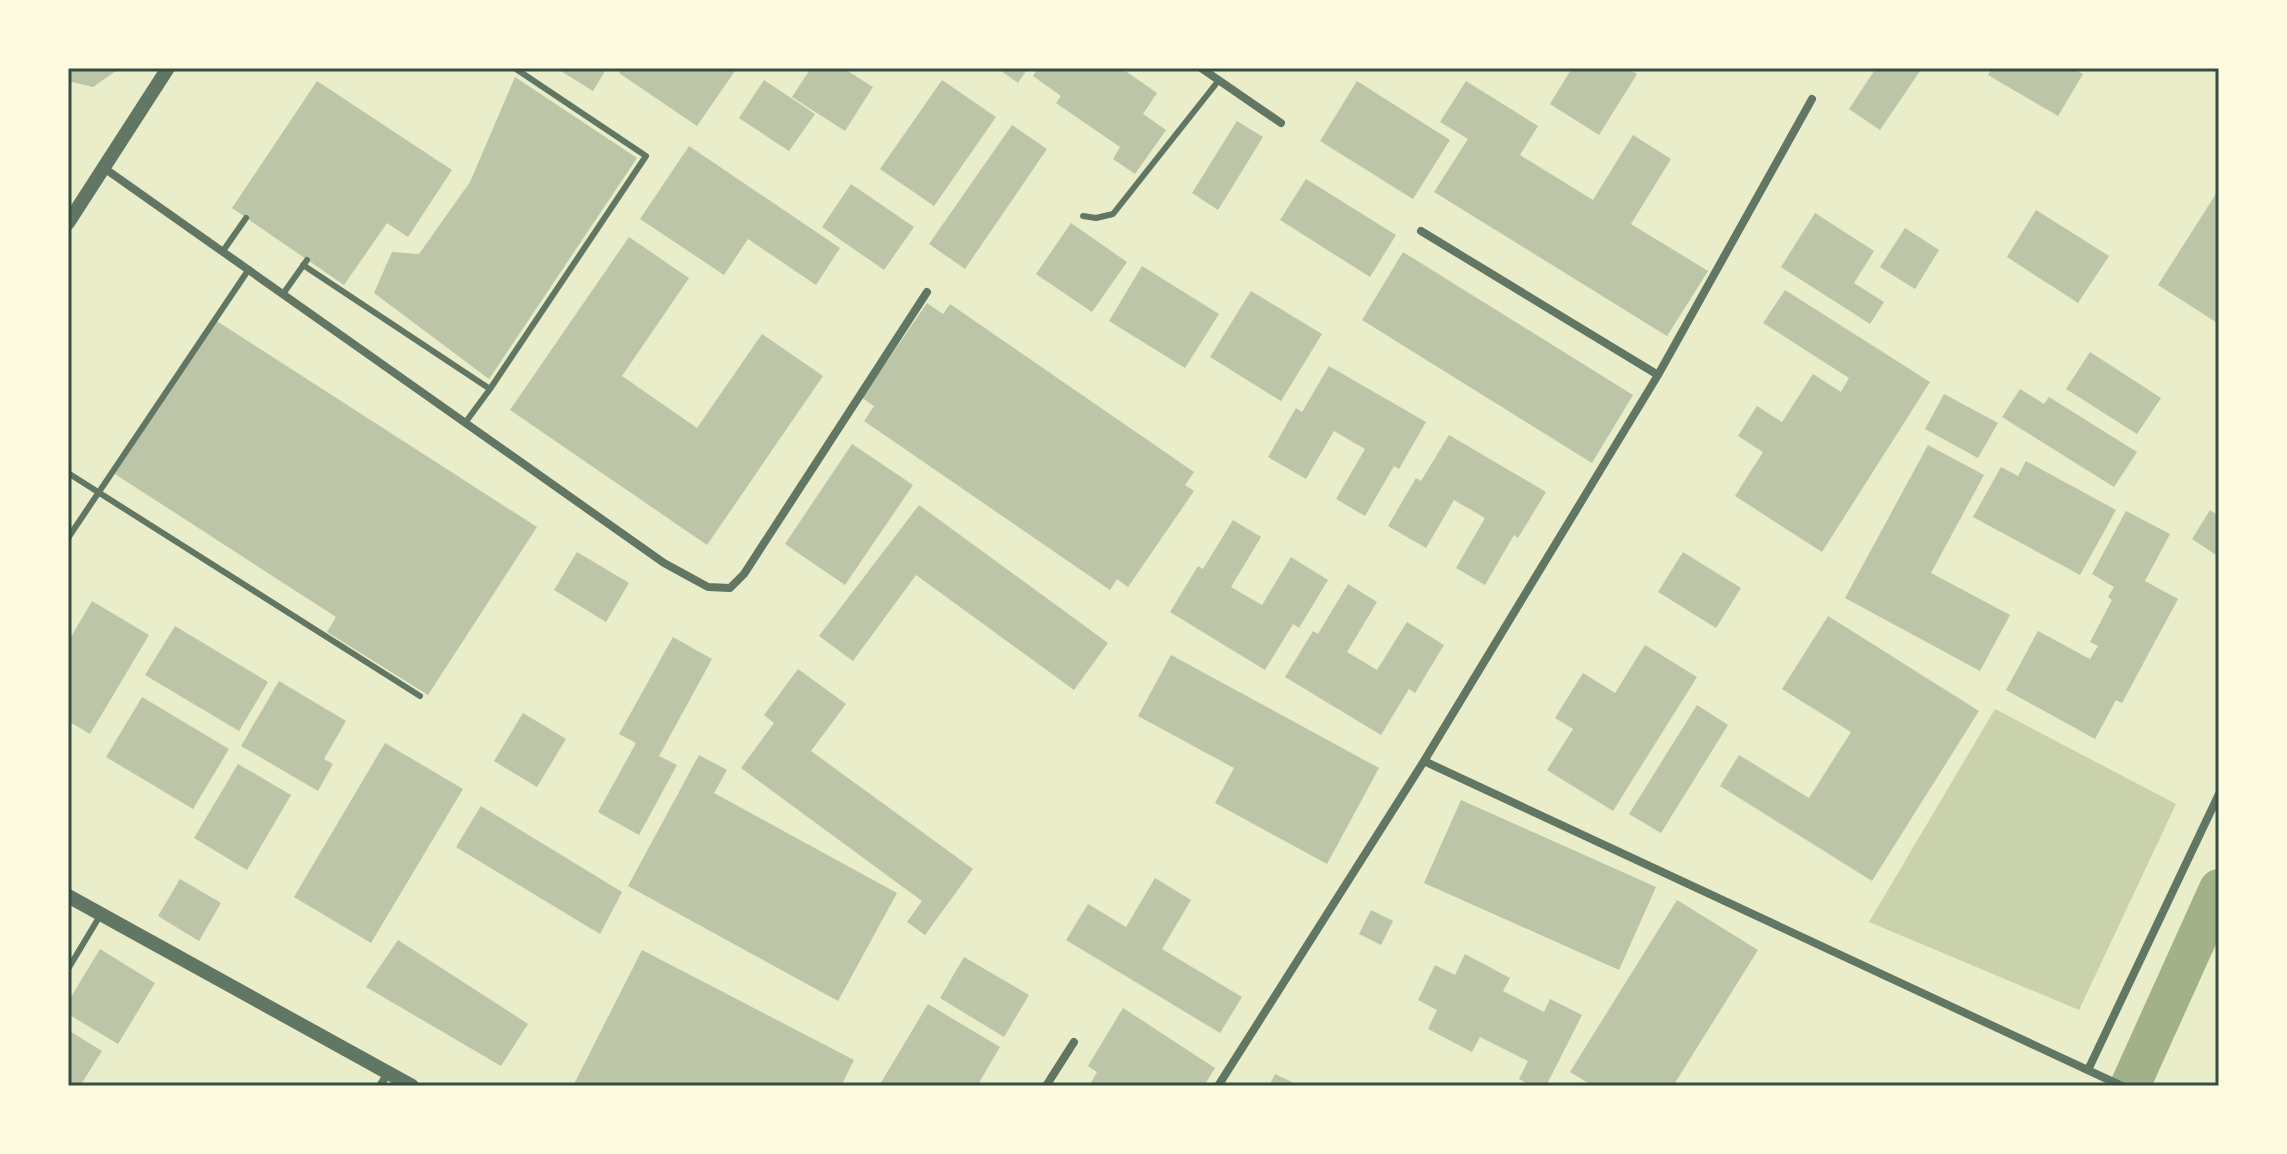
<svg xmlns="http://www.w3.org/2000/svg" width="2287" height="1154" viewBox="0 0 2287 1154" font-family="Poppins,sans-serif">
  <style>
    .green { fill: #cad2ad }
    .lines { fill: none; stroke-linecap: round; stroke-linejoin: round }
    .canal { stroke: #a3b18a; stroke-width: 40 }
    .building { fill: #bcc5a7 }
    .service { stroke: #617663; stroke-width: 6 }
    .minor { stroke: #617663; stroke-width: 8 }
    .tertiary { stroke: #617663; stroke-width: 14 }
    .neatline { fill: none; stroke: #344e41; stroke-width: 3 }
  </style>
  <rect width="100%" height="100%" fill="#e9edc9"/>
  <path class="green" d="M 1995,709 L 2176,804 L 2079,1010 L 1869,922 Z"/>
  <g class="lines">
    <path class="canal" d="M 2130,1086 L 2219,889"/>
  </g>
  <path class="building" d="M 68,68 L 120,68 L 93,87 L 68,81 Z
    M 556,68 L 607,68 L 593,91 Z
    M 623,68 L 737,68 L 697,126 L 619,73 Z
    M 811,68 L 843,68 L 873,87 L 845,131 L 792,97 Z
    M 997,68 L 1028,68 L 1018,83 Z
    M 1038,68 L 1121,68 L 1157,93 L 1143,114 L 1166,130 L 1135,174 L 1113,159 L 1120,147 L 1056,103 L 1061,96 L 1033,76 Z
    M 1572,68 L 1627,68 L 1637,74 L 1599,135 L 1550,104 Z
    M 1876,68 L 1922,68 L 1880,130 L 1849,109 Z
    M 1992,68 L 2072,68 L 2083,74 L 2058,116 L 1988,75 Z
    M 515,77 L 637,158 L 489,379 L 374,293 L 392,252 L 419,254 L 470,182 Z
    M 764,80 L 815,114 L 789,151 L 739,118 Z
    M 942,80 L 996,117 L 934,206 L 880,169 Z
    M 317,81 L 452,170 L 408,237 L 387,223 L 344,285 L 232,208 Z
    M 1357,81 L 1450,140 L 1413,199 L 1320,141 Z
    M 1466,81 L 1538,126 L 1520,155 L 1593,200 L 1633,135 L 1671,159 L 1631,224 L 1708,271 L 1667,336 L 1434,192 L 1468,139 L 1440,122 Z
    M 1237,121 L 1263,137 L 1218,210 L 1192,193 Z
    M 1012,125 L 1047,149 L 965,269 L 929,244 Z
    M 689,146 L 840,248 L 816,285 L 748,239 L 724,275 L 640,219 Z
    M 1306,179 L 1396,235 L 1370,277 L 1280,220 Z
    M 851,184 L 914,227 L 884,270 L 822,227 Z
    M 2219,189 L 2217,244 L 2219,324 L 2158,285 Z
    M 2036,210 L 2109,256 L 2078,303 L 2007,257 Z
    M 1815,213 L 1874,251 L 1854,283 L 1884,302 L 1870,324 L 1781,267 Z
    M 1071,223 L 1127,262 L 1092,312 L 1036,274 Z
    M 1905,228 L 1939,250 L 1915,289 L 1880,267 Z
    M 629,237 L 689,278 L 622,376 L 697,428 L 762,334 L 823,376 L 707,545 L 510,410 Z
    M 1403,252 L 1633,395 L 1592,463 L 1362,320 Z
    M 1142,266 L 1219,314 L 1185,368 L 1109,321 Z
    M 1785,290 L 1930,382 L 1822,552 L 1735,496 L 1763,452 L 1738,436 L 1757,406 L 1782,422 L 1813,374 L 1841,392 L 1849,378 L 1763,323 Z
    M 1251,291 L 1322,334 L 1281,401 L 1210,357 Z
    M 927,303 L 943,314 L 950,304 L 1194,472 L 1185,485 L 1194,491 L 1128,587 L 1117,579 L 1110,590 L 864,421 L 874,406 L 862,398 Z
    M 215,320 L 537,527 L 428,695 L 327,632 L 336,617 L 115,474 Z
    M 2090,352 L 2161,398 L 2137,434 L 2066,389 Z
    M 1329,366 L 1426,422 L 1399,469 L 1394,466 L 1365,516 L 1336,499 L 1365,449 L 1334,431 L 1306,479 L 1268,457 L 1296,408 L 1302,412 Z
    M 2020,389 L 2044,404 L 2049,397 L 2137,452 L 2114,487 L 2002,417 Z
    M 1944,394 L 1998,423 L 1978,458 L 1925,429 Z
    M 1449,435 L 1546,492 L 1518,538 L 1514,535 L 1485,585 L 1456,568 L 1485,518 L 1454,500 L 1426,548 L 1388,526 L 1416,478 L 1421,481 Z
    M 852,444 L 913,485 L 845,585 L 785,544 Z
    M 1928,445 L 1984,475 L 1931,573 L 2010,615 L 1980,671 L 1845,598 Z
    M 2026,461 L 2116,510 L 2080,575 L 1973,517 L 2001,467 L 2018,476 Z
    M 919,505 L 1108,643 L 1074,690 L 916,575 L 853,661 L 819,636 Z
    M 2210,510 L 2219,516 L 2219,557 L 2192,539 Z
    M 2126,511 L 2170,534 L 2145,581 L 2178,599 L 2122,703 L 2116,700 L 2095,739 L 2006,690 L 2038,631 L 2090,659 L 2098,646 L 2090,642 L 2112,600 L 2108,597 L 2114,587 L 2092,574 Z
    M 1233,520 L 1261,537 L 1231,587 L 1262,605 L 1291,557 L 1328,580 L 1299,628 L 1293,624 L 1265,670 L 1170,612 L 1198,566 L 1203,569 Z
    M 577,552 L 629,583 L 606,622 L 554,590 Z
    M 1683,552 L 1741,588 L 1716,628 L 1658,592 Z
    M 1348,584 L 1377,602 L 1347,652 L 1377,670 L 1407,622 L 1444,645 L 1415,693 L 1409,689 L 1381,735 L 1285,677 L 1313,631 L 1318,634 Z
    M 92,601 L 149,635 L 90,734 L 68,721 L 68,642 Z
    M 1828,616 L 1979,711 L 1872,881 L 1720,786 L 1739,755 L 1809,798 L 1851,732 L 1782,689 Z
    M 175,626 L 268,682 L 239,731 L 145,675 Z
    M 673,637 L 712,659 L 659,756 L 677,765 L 639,835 L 598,812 L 636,743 L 619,734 Z
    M 1645,645 L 1697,677 L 1613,811 L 1547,770 L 1573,729 L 1555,718 L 1583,673 L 1615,693 Z
    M 1171,655 L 1379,768 L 1327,864 L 1215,803 L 1234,768 L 1138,716 Z
    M 798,669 L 846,704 L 811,751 L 973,869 L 925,935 L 907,922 L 922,901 L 741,768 L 774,723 L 764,715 Z
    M 279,681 L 346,721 L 324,759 L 333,764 L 318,791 L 241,746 Z
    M 142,697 L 229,749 L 193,809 L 106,757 Z
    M 1697,705 L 1728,725 L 1661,833 L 1629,814 Z
    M 523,713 L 566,739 L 537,787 L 494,761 Z
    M 385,743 L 463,789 L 371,943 L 294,897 Z
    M 699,755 L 727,770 L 714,793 L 897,893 L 838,1001 L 628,886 Z
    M 238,764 L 291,795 L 247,870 L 194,838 Z
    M 1461,800 L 1656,887 L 1619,970 L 1424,883 Z
    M 481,806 L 622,892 L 600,934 L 456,847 Z
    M 1155,878 L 1191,900 L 1162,949 L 1242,997 L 1220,1033 L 1066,940 L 1088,904 L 1126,927 Z
    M 180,879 L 221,903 L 199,941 L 158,916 Z
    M 1677,900 L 1758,950 L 1673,1086 L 1593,1086 L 1570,1072 Z
    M 1371,910 L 1393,921 L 1381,945 L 1359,934 Z
    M 398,940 L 528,1024 L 501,1066 L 366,987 Z
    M 100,949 L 155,983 L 118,1044 L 68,1014 L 68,1002 Z
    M 642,950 L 854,1060 L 841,1086 L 573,1086 Z
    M 1465,954 L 1510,978 L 1503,991 L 1544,1012 L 1550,999 L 1582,1015 L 1546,1086 L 1532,1086 L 1519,1079 L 1528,1061 L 1480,1037 L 1472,1052 L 1428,1029 L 1437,1010 L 1418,1000 L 1435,965 L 1455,975 Z
    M 964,957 L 1029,995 L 1004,1037 L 940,998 Z
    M 928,1004 L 1000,1047 L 977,1086 L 879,1086 Z
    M 1123,1008 L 1215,1068 L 1204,1086 L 1089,1086 L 1097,1072 L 1088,1066 Z
    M 68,1030 L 102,1051 L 80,1086 L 68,1086 Z
    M 1275,1074 L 1300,1086 L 1269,1086 Z"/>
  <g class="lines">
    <path class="service" d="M 1083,216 L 1096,218 L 1113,214 L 1219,80
      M 223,251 L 246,218
      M 303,265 L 490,389 L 646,156 L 516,69
      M 283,294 L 307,260
      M 465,423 L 490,389
      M 68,473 L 420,696
      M 68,538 L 249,269
      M 68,969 L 101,914"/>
    <path class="minor" d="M 1201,68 L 1281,123
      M 104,168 L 664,563 L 708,587 L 730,588 L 744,574 L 927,292
      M 1421,231 L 1658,375
      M 1424,761 L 2122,1086
      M 2088,1070 L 2219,794
      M 380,1086 L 388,1073
      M 1046,1086 L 1074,1042
      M 1218,1086 L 1424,761 L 1658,375 L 1812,99"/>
    <path class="tertiary" d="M 68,223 L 168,68
      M 68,896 L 412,1086"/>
  </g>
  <rect width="2287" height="1154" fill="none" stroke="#fefae0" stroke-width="140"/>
  <rect x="70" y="70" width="2147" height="1014" class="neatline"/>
</svg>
